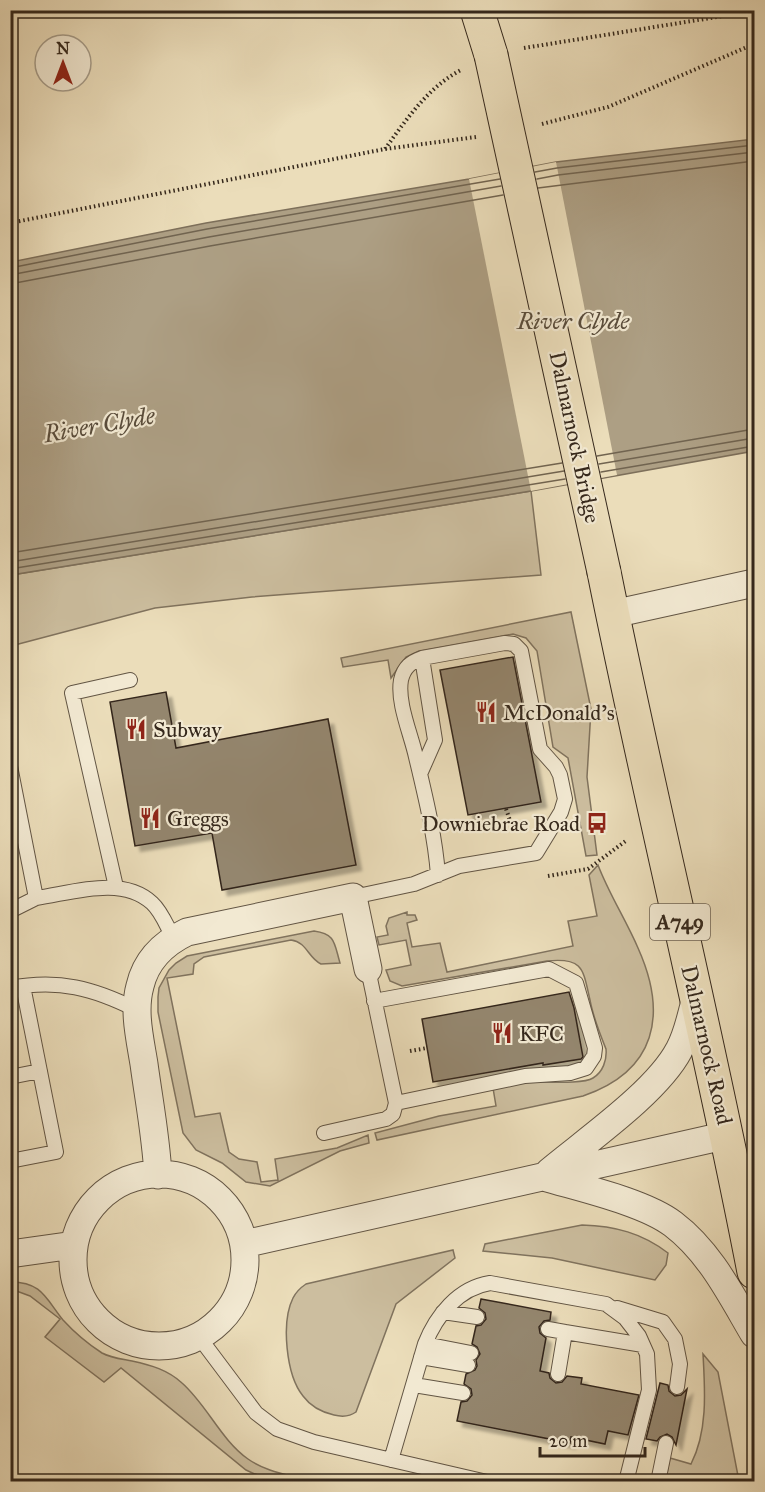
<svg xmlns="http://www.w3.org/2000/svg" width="765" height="1492" viewBox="0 0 765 1492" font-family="'IM FELL Great Primer',serif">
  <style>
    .green { fill: #ccbe9f; stroke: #80735e; stroke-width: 1.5 }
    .water { fill: #ad9f84; stroke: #7d6f5a; stroke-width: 1.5 }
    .pier { fill: #ebddba }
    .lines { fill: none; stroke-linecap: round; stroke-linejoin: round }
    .shore { stroke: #716450; stroke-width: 1.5 }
    .building { fill: #94866e; stroke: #35281c; stroke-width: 1.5; filter: url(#shadow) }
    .lane-casing { stroke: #625544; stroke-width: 16 }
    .street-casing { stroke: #625544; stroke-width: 29 }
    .primary-casing { stroke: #35281c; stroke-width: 35 }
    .path { stroke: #35281c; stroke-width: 4; stroke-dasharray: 1.5 3; stroke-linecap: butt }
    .lane { stroke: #f2e9d2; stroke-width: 14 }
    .street { stroke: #f2e9d2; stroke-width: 27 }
    .primary { stroke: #ebddba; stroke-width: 33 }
    .primary-bridge-casing { stroke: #35281c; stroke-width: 35; stroke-linecap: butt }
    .primary-bridge { stroke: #ebddba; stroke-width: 33 }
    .labels { text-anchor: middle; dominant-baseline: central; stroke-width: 4.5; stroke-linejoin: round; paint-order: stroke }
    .shield { fill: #f2e9d2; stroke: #6e6253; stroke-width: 1.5 }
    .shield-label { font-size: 21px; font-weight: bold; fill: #35281c }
    .street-label { font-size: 22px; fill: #35281c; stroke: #f2e9d2 }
    .poi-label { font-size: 22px; fill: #35281c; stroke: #f2e9d2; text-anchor: start }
    .water-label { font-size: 24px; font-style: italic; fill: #594c3b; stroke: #f2e9d2 }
  </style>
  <defs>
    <filter id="shadow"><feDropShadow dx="5.5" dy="5.5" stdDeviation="1.5" flood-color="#0004"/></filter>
  </defs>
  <rect width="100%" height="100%" fill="#ebddba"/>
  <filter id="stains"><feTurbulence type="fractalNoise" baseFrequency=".00333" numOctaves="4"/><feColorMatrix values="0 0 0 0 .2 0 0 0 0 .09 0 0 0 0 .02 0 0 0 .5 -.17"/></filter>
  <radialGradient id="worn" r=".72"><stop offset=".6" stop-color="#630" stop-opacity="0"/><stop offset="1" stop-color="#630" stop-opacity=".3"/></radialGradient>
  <path class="green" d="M 531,491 L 541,575 L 252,597 L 155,608 L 11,646 L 11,575 Z
    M 571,612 L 591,709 L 587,777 L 597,855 L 586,856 L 568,758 L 553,747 L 537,651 L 526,638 L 513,634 L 419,651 L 406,657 L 391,678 L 388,660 L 343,667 L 341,658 Z
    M 598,865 C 609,894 626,920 638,948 C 668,1015 656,1071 583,1096 L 377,1140 L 375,1133 L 439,1116 L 496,1106 L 493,1088 C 504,1086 515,1083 526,1082 C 541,1081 582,1085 593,1078 C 603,1072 607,1060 606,1049 C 600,1034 593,1017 590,1000 C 583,970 584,957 547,961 L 402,986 L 390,981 L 386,970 L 411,965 L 406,940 L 379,945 L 377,937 L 388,935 L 386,926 L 389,918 L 407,912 L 407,915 L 415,915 L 417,920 L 407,923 L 412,947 L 440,943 L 447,972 L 573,946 L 568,921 L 597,916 L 589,875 Z
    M 314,931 C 336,934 334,943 340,963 L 321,964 C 308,958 307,942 291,940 L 204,957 L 194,964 L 193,974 L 167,978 L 195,1117 L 220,1113 L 229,1152 L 239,1159 L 257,1162 L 261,1182 L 278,1180 L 275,1159 L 337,1148 L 368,1135 L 369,1143 L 340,1151 L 270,1186 L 246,1182 L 222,1163 L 196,1150 L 183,1133 L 158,1012 L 158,997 L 159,988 L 169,970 L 176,963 L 187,956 Z
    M 582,1225 C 615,1226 642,1233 668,1253 L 666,1265 L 655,1280 L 552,1258 L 483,1251 L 485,1244 Z
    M 453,1250 L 455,1258 L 396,1304 L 356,1412 C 349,1417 342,1417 334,1415 C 321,1412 311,1407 303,1396 C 286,1375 281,1322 293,1298 C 296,1292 300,1288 306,1284 Z
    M 11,1282 C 42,1282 46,1299 63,1320 C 74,1332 88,1344 102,1353 C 111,1358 122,1359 132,1361 C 151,1365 168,1370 182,1383 C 207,1405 221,1440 248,1459 C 262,1469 279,1473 295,1477 L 295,1481 C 278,1482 262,1478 246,1470 L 121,1368 L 104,1382 L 45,1337 L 60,1319 L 30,1296 L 11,1289 Z
    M 703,1354 L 718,1372 L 739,1481 L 665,1482 L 670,1458 L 691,1464 C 708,1431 705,1390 703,1354 Z"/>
  <path class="water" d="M 754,139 L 754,451 L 531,491 L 11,575 L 11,262 L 206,223 L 469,179 L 556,162 Z"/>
  <path class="pier" d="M 556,162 L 617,475 L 531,491 L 469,179 Z"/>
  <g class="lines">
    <path class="shore" d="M 535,172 L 557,168 L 754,145
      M 537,179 L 558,175 L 754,152
      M 538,188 L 754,161
      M 10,268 L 207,229 L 500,179
      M 10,275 L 209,237 L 501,186
      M 10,284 L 210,246 L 503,195
      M 597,456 L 754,429
      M 599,464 L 754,438
      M 601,472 L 754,446
      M 10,553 L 562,463
      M 10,562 L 564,471
      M 10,569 L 565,479"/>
  </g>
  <path class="building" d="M 513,657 L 541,802 L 468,815 L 440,670 Z
    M 166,692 L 176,748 L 328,719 L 356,865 L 222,890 L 212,833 L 135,846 L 110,702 Z
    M 569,992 L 574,1008 L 583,1057 L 581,1059 L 543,1065 L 543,1063 L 433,1082 L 422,1019 Z
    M 481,1299 L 551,1312 L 550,1320 L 544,1321 L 539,1327 L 540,1333 L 546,1338 L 540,1371 L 549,1373 L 550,1378 L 556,1383 L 562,1382 L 567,1376 L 582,1378 L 581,1384 L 639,1395 L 628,1435 L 608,1431 L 605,1444 L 571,1437 L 570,1443 L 457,1421 L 461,1402 L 467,1401 L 472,1395 L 471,1389 L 464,1384 L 466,1374 L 475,1370 L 477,1366 L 476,1360 L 480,1354 L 477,1347 L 472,1344 L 476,1326 L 481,1325 L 486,1319 L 485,1313 L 479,1308 Z
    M 660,1383 L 668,1385 L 669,1391 L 675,1396 L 681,1395 L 687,1389 L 676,1445 L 672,1437 L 667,1434 L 660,1437 L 657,1441 L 646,1439 Z"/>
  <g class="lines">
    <defs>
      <path id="lane" d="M 10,766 L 36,898 C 72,893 122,875 152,903 C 162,912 167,927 174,939
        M 420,774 L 435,740 L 422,658
        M 116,887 L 72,693 L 130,680
        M 353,897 L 414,884 L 459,866 L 536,853 L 561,812 L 565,799 L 560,775 L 556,767 L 540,749 L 521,651 L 514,644 L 505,643 L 422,658 C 411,662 404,667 401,680 C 397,703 411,734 416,757 C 425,795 435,835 438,875
        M 10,911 L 36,898
        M 10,988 C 59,979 93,988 137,1010
        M 374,1001 L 549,969 L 576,983 L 595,1048 L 594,1056 L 586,1068 L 570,1073 L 525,1076 L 396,1103
        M 10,1077 L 40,1071
        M 324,1133 L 386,1119 L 393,1114 L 396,1103 L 368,969
        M 10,1161 L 56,1152 L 23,986
        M 617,1308 L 663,1322 L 675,1339 L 680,1364 L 677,1387
        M 443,1312 L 477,1317
        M 548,1329 L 565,1332
        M 199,1337 L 256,1413 L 277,1429 L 314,1442 L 487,1482
        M 425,1344 L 471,1353
        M 421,1357 L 468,1365
        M 558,1374 L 565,1332 L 643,1345
        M 414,1385 L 463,1393
        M 391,1460 L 425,1344 C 436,1316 458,1288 490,1283 L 606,1304 L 625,1318 L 639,1336 L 647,1354 L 649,1390 L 626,1482
        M 658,1482 L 666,1443"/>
      <path id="street" d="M 613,614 L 754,583
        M 549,1172 C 586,1141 657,1092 679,1050 C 688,1034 691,1015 696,998
        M73 1260a86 86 0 1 1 172 0a86 86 0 1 1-172 0Z
        M 158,1175 C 156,1137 149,1101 144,1064 C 140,1039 133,1011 140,986 C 146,960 164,943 187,932 L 353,897 L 368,969
        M 544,1177 C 581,1188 644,1202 673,1224 C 710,1252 731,1295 754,1334
        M 244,1244 L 728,1135
        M 10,1254 L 74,1245"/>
      <path id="primary" d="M 477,10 L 491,55
        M 604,572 C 651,806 709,1038 754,1272"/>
    </defs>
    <use href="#lane" class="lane-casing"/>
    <use href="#street" class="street-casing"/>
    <use href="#primary" class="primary-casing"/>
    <path class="path" d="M 524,48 L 754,11
      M 542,124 L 608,107 L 754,44
      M 385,149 C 406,120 428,87 461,70
      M 10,223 L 385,149 L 476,137
      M 506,809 L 514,832
      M 548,876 L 588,869 L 627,840
      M 410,1051 L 427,1048"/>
    <use href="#lane" class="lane"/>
    <use href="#street" class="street"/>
    <use href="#primary" class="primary"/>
    <defs>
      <path id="primary-bridge" d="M 491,55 L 604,572"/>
    </defs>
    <use href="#primary-bridge" class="primary-bridge-casing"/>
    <use href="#primary-bridge" class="primary-bridge"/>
  </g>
  <defs>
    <symbol id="restaurant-bare" viewBox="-9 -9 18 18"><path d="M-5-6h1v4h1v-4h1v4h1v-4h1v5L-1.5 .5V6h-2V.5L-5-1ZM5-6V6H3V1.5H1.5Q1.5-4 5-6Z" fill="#8f2418" stroke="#f2e9d2" stroke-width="2.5" paint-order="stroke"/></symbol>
    <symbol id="bus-bare" viewBox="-9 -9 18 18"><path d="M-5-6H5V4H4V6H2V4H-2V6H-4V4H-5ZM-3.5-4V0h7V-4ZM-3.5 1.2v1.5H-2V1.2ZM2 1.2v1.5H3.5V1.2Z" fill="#8f2418" stroke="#f2e9d2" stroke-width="2.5" paint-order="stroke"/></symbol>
  </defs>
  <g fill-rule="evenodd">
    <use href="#restaurant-bare" x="471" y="697" width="30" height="30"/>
    <use href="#restaurant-bare" x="121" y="714" width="30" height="30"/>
    <use href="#restaurant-bare" x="135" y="803" width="30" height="30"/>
    <use href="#bus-bare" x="582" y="808" width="30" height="30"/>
    <use href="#restaurant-bare" x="487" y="1018" width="30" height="30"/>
  </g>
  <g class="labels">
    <rect class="shield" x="650" y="904" width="60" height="36" rx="4.5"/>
    <g class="shield-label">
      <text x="680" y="922">A749</text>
    </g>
    <g class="street-label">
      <text transform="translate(575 437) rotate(78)">Dalmarnock Bridge</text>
      <text transform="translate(707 1045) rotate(77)">Dalmarnock Road</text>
    </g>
    <g class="poi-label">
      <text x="503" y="712">McDonald's</text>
      <text x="153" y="729">Subway</text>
      <text x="167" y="818">Greggs</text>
      <text x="580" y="823" text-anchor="end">Downiebrae Road</text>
      <text x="519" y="1033">KFC</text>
    </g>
    <g class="water-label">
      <text x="573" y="321">River Clyde</text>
      <text transform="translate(99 425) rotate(-10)">River Clyde</text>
    </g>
  </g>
  <rect width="765" height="1492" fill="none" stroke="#ebddba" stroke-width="36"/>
  <rect x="12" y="12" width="741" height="1468" fill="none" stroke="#35281c" stroke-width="3"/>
  <rect x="18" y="18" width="729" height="1456" fill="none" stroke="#35281c" stroke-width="1.5"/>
  <g transform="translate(63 63)"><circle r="28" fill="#f2e9d2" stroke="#a69c89" stroke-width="1.5"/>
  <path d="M0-4.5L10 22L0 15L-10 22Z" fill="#8f2418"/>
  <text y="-9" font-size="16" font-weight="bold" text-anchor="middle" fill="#35281c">N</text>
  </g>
  <path d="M540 1447v9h105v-9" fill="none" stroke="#35281c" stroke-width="3"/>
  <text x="549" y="1447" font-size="18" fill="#35281c" stroke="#f2e9d2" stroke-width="4.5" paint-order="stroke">20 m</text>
  <rect width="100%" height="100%" filter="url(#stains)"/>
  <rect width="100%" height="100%" fill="url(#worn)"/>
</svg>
